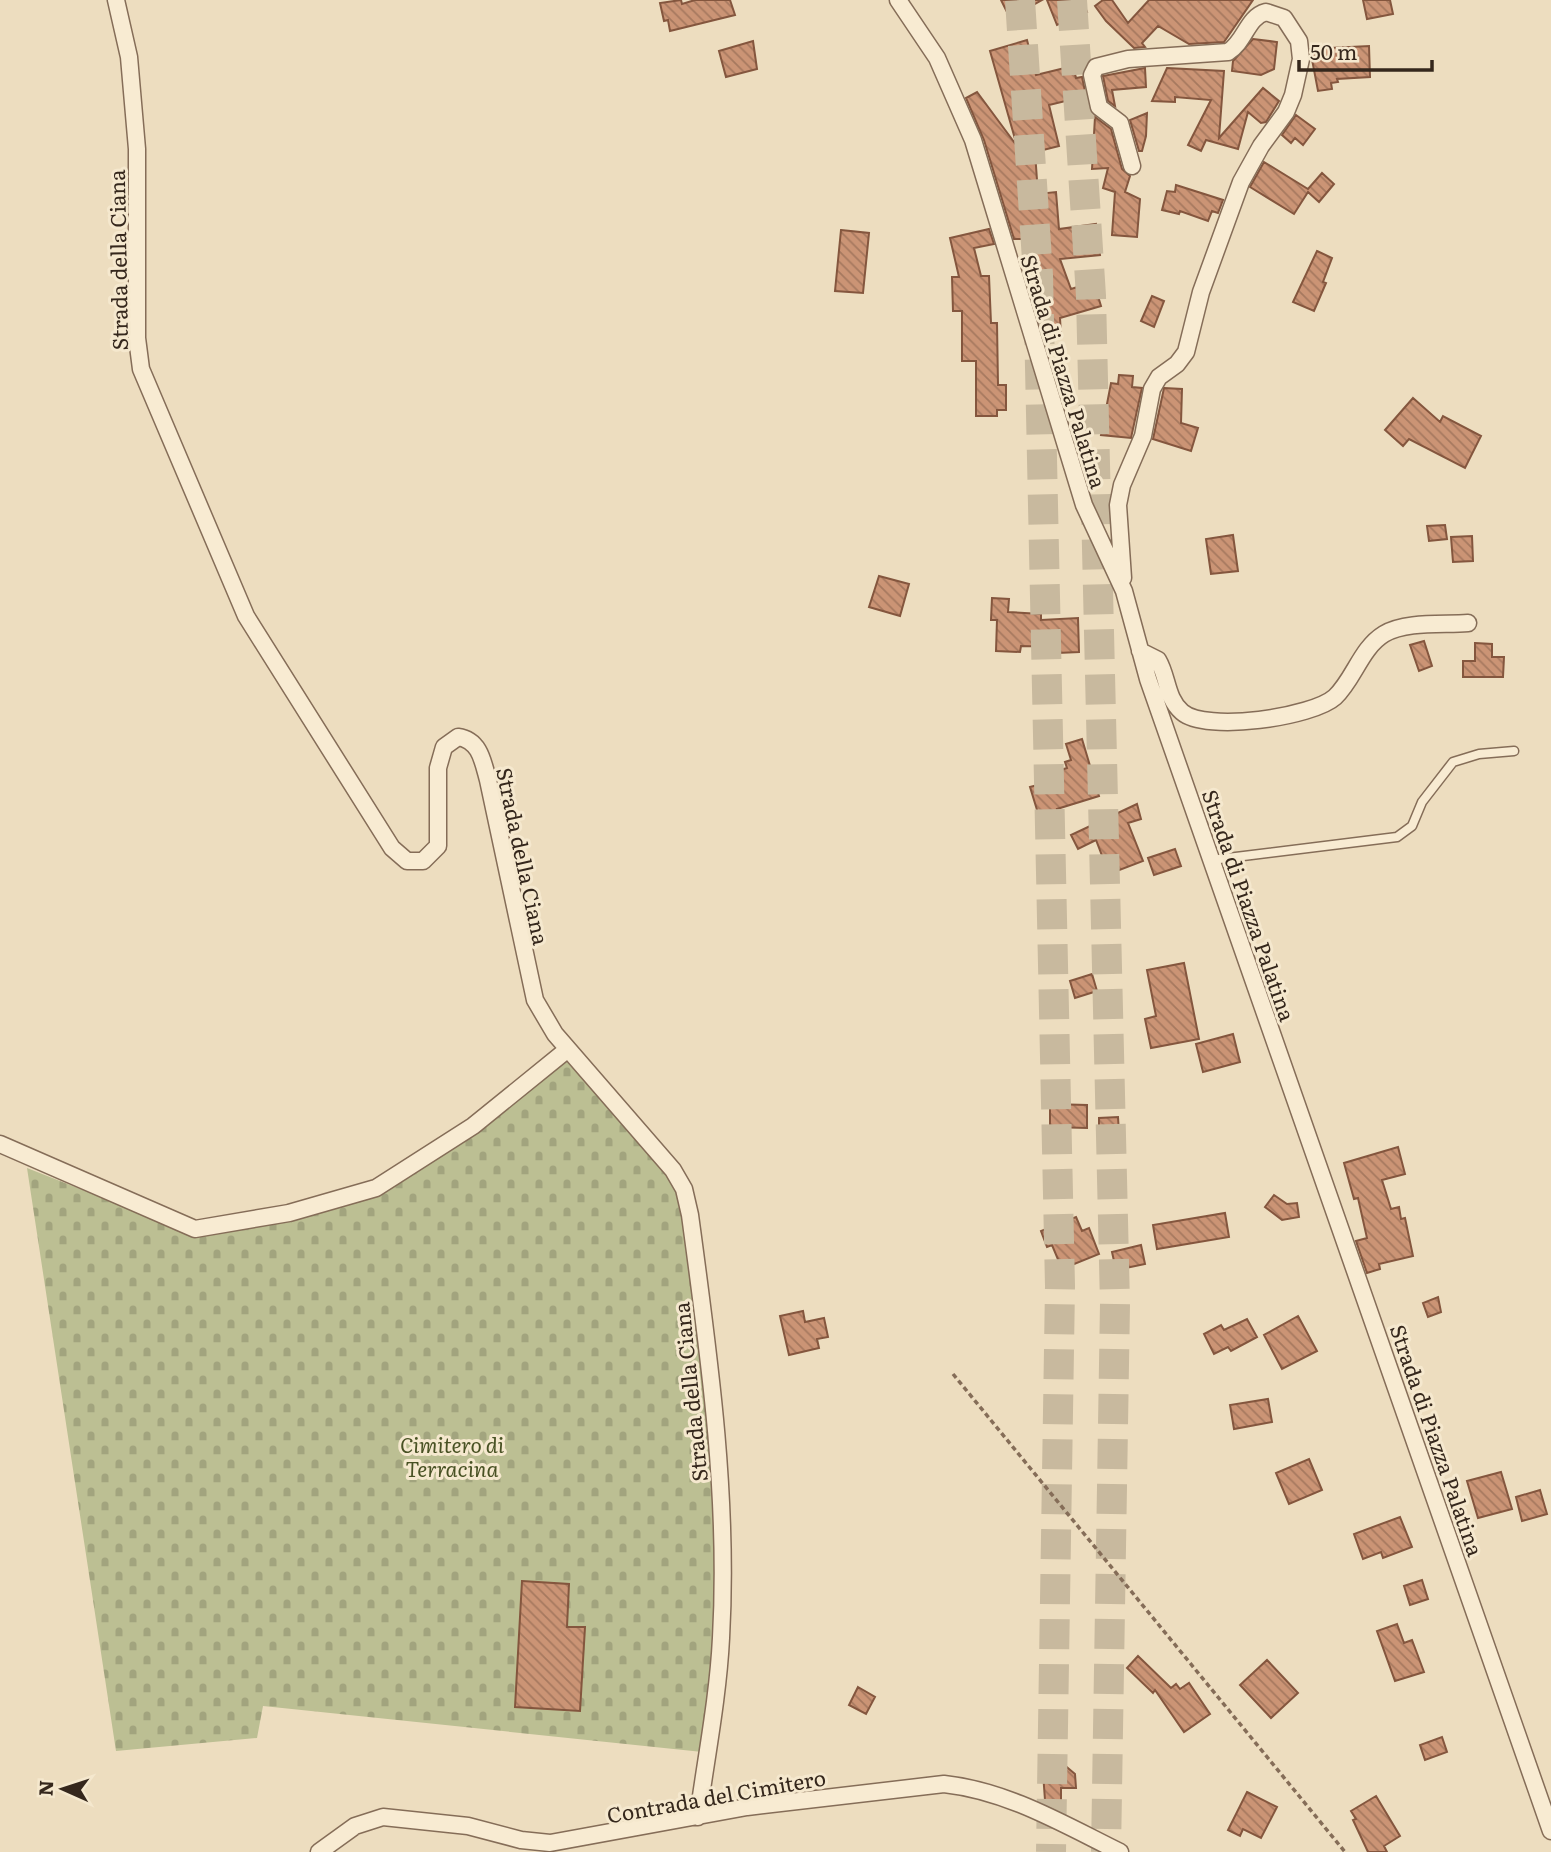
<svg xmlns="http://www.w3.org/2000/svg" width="1551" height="1852" viewBox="0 0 1551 1852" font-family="Literata,serif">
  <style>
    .cemetery { fill: url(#cemetery-stones) }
    .building { fill: url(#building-back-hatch); stroke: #84563e; stroke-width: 2 }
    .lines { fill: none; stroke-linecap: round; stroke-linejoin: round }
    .highway-tunnel { stroke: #c8b99e; stroke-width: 30; stroke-dasharray: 30 15; stroke-linecap: butt }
    .lane-casing { stroke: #856d58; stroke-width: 11 }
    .street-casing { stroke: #856d58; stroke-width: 19 }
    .path { stroke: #856d58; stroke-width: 3.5; stroke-dasharray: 5 3.5; stroke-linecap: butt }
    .lane { stroke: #f8ebd2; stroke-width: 8 }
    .street { stroke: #f8ebd2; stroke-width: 16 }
    .labels { text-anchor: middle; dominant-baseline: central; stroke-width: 6; stroke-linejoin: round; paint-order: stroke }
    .street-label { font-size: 21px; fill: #35271c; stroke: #f5e8ce }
    .park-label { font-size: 21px; font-style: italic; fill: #485123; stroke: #f5e8ce }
  </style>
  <defs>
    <pattern id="cemetery-stones" width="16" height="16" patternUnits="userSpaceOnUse" patternTransform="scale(1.75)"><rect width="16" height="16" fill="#bcbf93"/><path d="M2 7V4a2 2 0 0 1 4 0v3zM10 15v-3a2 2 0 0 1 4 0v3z" fill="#a2a47e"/></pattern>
    <pattern id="building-back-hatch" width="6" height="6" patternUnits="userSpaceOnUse" patternTransform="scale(1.75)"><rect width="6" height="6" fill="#cb9475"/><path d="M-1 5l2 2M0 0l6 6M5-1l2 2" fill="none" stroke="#a6795f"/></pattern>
  </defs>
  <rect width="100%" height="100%" fill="#edddbf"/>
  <path class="cemetery" d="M 566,1061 L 682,1187 L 724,1438 L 731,1599 L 722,1700 L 712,1753 L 263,1706 L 257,1738 L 116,1751 L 27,1168 L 197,1235 L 378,1196 Z"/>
  <path class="building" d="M 681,0 L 682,4 L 695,0 L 730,0 L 735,15 L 670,31 L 668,20 L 664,21 L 660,3 Z
    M 1001,0 L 1042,0 L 1010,18 Z
    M 1047,0 L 1082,0 L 1087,12 L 1057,25 Z
    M 1103,0 L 1112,0 L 1128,23 L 1149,0 L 1253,0 L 1224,42 L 1189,44 L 1158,26 L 1142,43 L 1145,47 L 1134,48 L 1106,21 L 1095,6 Z
    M 1363,0 L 1390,0 L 1393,14 L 1367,19 Z
    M 1253,39 L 1277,42 L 1274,69 L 1261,75 L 1232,71 L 1233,61 Z
    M 1027,40 L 1036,75 L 1073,66 L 1076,78 L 1082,77 L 1086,96 L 1049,105 L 1059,146 L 1035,152 L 1038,194 L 1056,192 L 1059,229 L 1096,224 L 1100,255 L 1060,259 L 1071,289 L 1087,284 L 1088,289 L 1095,286 L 1101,306 L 1060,318 L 1061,335 L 1046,336 L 1044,295 L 1024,239 L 1014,239 L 984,140 L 966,98 L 977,92 L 1017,146 L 990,51 Z
    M 753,41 L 757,69 L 726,77 L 719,51 Z
    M 1369,46 L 1370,77 L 1337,79 L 1338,82 L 1331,83 L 1332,89 L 1318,91 L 1310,49 Z
    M 1145,68 L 1146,87 L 1112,90 L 1115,106 L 1108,101 L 1103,76 Z
    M 1167,68 L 1224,71 L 1219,138 L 1263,88 L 1279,101 L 1266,122 L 1261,123 L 1248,112 L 1238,149 L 1206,140 L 1201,151 L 1188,145 L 1211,100 L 1175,97 L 1175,102 L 1152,101 Z
    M 1147,113 L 1146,136 L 1142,151 L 1139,151 L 1130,120 Z
    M 1296,115 L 1315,129 L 1303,145 L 1295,138 L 1291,143 L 1282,135 Z
    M 1095,117 L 1111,129 L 1122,169 L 1130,176 L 1125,192 L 1140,199 L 1137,237 L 1112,235 L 1115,192 L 1103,188 L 1108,168 L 1092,169 Z
    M 1264,162 L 1308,189 L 1322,173 L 1334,184 L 1319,202 L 1308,192 L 1294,214 L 1250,187 Z
    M 1176,185 L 1223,200 L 1218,213 L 1212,211 L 1208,221 L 1180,211 L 1179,214 L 1162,210 L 1167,191 L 1175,192 Z
    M 989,229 L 994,244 L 974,248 L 981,276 L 989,276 L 991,323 L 997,323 L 998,385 L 1006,385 L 1006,410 L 997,410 L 997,416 L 976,416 L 976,361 L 962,361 L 962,311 L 953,311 L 952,277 L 959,277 L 950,238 Z
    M 841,230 L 869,233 L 863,293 L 835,291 Z
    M 1317,251 L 1332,258 L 1323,282 L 1326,283 L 1314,311 L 1293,302 Z
    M 1152,296 L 1164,301 L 1154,327 L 1141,321 Z
    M 1119,375 L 1133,376 L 1132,387 L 1142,388 L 1131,438 L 1101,435 L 1111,383 L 1118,384 Z
    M 1164,388 L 1182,389 L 1181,423 L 1198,428 L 1191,451 L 1153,439 Z
    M 1413,398 L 1440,422 L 1443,416 L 1481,436 L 1465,468 L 1409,439 L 1403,446 L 1385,430 Z
    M 1445,525 L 1447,539 L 1429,541 L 1427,526 Z
    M 1233,535 L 1238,571 L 1211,574 L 1206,539 Z
    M 1472,536 L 1473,561 L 1453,562 L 1451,537 Z
    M 879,576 L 909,584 L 900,616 L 869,607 Z
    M 992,598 L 1009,599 L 1008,612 L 1041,614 L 1041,620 L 1078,618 L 1079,652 L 1058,653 L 1058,647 L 1021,646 L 1020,652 L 996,651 L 997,620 L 991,620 Z
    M 1424,641 L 1432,666 L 1419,671 L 1410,645 Z
    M 1475,643 L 1492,644 L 1492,657 L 1504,657 L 1503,677 L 1463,677 L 1463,661 L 1475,661 Z
    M 1082,739 L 1099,796 L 1057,809 L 1060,817 L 1041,823 L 1030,787 L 1053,781 L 1051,773 L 1067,768 L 1065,762 L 1071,760 L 1066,744 Z
    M 1137,804 L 1141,819 L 1128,823 L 1143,861 L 1109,874 L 1096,840 L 1078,849 L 1071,835 Z
    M 1175,849 L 1181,866 L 1154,875 L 1148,858 Z
    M 1184,963 L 1199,1039 L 1151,1048 L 1145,1019 L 1156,1016 L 1147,970 Z
    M 1092,974 L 1097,991 L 1075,998 L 1070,981 Z
    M 1233,1034 L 1240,1062 L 1203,1072 L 1196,1044 Z
    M 1050,1104 L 1087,1105 L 1087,1128 L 1050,1127 Z
    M 1118,1117 L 1119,1133 L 1099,1134 L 1099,1118 Z
    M 1398,1147 L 1405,1174 L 1382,1180 L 1391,1209 L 1399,1207 L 1401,1219 L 1405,1218 L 1413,1256 L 1379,1264 L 1380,1269 L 1367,1273 L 1356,1241 L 1367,1238 L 1358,1198 L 1354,1199 L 1344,1163 Z
    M 1274,1195 L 1287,1204 L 1297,1203 L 1299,1217 L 1282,1220 L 1265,1207 Z
    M 1225,1213 L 1229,1237 L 1157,1249 L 1153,1225 Z
    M 1076,1217 L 1082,1231 L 1089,1228 L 1099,1254 L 1062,1269 L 1052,1245 L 1047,1247 L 1041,1231 Z
    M 1141,1245 L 1145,1264 L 1116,1270 L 1112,1252 Z
    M 1438,1297 L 1441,1312 L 1428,1317 L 1423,1303 Z
    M 803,1311 L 805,1322 L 824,1318 L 828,1337 L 817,1339 L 819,1348 L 789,1355 L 780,1316 Z
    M 1298,1316 L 1317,1351 L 1282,1369 L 1264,1335 Z
    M 1247,1319 L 1257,1337 L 1231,1351 L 1228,1347 L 1214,1354 L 1204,1334 L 1221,1325 L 1224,1330 Z
    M 1268,1399 L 1272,1422 L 1234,1429 L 1230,1405 Z
    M 1309,1459 L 1322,1490 L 1289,1504 L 1276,1473 Z
    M 1501,1472 L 1512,1509 L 1478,1518 L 1467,1481 Z
    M 1540,1490 L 1547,1514 L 1522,1521 L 1516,1497 Z
    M 1400,1517 L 1412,1547 L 1383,1558 L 1381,1552 L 1363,1559 L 1354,1534 Z
    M 1422,1580 L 1428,1599 L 1410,1605 L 1404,1586 Z
    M 522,1581 L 569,1584 L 567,1627 L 585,1627 L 580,1711 L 515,1707 Z
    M 1397,1624 L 1404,1643 L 1412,1640 L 1424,1672 L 1395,1681 L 1377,1631 Z
    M 1138,1656 L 1171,1688 L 1176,1684 L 1180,1689 L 1189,1683 L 1210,1714 L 1184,1732 L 1155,1690 L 1153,1693 L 1127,1668 Z
    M 1267,1660 L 1298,1693 L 1271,1718 L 1240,1685 Z
    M 858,1687 L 875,1697 L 866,1714 L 849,1705 Z
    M 1442,1737 L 1447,1752 L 1425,1760 L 1420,1745 Z
    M 1056,1758 L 1075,1774 L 1076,1788 L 1061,1788 L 1061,1806 L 1052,1807 L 1045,1800 L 1042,1759 Z
    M 1247,1792 L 1277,1807 L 1261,1838 L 1243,1829 L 1240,1836 L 1228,1830 Z
    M 1376,1796 L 1400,1836 L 1384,1846 L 1387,1852 L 1368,1852 L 1353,1820 L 1356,1819 L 1351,1811 Z"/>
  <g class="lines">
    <path class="highway-tunnel" d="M 1020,0 L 1038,275 L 1060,1286 L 1051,1852
      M 1072,0 L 1091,296 L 1115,1304 L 1106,1852"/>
    <defs>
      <path id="lane" d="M 1211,860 L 1397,837 L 1412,826 L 1422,802 L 1453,762 L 1479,754 L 1514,751"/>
      <path id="street" d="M 116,0 L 129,57 L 137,149 L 137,338 L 141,369 L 246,616 L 392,848 L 407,861 L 423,861 L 438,846 L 438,768 L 444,747 L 458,737 C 480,740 483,762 488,780 L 535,1000 L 555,1034 L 673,1170 L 684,1189 L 690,1215 C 709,1356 729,1496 721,1638 C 718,1698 706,1758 698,1817
        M 898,0 L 937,58 L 973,140 L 1084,505 L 1124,591 L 1148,679 L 1551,1831
        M 1123,578 L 1118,505 L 1122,485 L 1143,436 L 1152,389 L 1159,377 L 1177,364 L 1186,352 L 1201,292 L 1241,182 L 1261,146 L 1286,112 L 1293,95 L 1301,59 L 1299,41 L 1284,18 L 1266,12 C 1247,17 1245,42 1228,52 L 1128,59 L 1096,67 L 1092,75 L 1099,107 L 1120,123 L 1132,166
        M 1140,651 L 1158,660 C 1168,677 1166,698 1182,712 C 1206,733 1313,717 1335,697 C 1354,679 1361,648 1384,634 C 1406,621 1443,625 1468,623
        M 0,1144 L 195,1229 L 289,1213 L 376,1188 L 473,1126 L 568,1049
        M 319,1852 L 355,1826 L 383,1817 L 468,1826 L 521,1840 L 550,1843 L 747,1807 L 944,1784 C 1008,1791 1063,1824 1120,1852"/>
    </defs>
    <use href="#lane" class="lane-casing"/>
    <use href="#street" class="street-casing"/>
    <path class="path" d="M 953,1374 L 1345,1852"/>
    <use href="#lane" class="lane"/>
    <use href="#street" class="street"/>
  </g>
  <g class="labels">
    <g class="street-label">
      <text transform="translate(117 260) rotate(-91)">Strada della Ciana</text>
      <text transform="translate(1065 371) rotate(73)">Strada di Piazza Palatina</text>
      <text transform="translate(524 856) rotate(78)">Strada della Ciana</text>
      <text transform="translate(1250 905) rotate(71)">Strada di Piazza Palatina</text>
      <text transform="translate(689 1392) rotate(-96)">Strada della Ciana</text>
      <text transform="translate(1438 1440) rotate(71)">Strada di Piazza Palatina</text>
      <text transform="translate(716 1795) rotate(-10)">Contrada del Cimitero</text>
    </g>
    <g class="park-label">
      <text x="452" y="1443">Cimitero di<tspan x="452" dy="24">Terracina</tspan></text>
    </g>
  </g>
  <g transform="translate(63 1789) rotate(273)" stroke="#f5e8ce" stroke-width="5" paint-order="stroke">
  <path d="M0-5L12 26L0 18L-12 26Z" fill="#35271c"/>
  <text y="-10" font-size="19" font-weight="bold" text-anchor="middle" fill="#35271c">N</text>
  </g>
  <path d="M1299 60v10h133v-10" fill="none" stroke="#35271c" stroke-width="3.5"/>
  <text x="1310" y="60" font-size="21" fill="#35271c" stroke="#f5e8ce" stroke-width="5" paint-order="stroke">50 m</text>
</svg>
